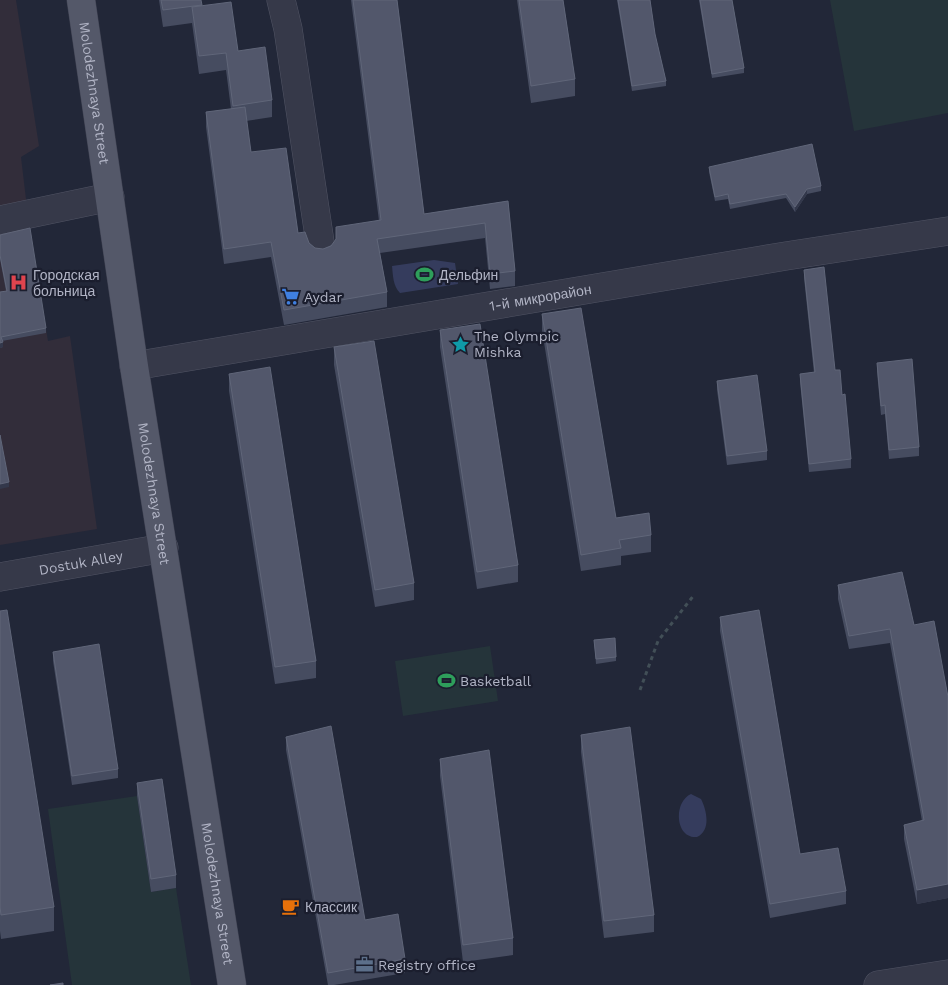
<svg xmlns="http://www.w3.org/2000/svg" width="948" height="985" viewBox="0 0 948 985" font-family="'Work Sans',sans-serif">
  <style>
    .medical { fill: #322d3a }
    .green { fill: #25343a }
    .water { fill: #353c5d }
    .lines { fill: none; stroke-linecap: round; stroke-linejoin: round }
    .minor-casing { stroke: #515464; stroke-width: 29 }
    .major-casing { stroke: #3f4252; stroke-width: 29 }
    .path { stroke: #424f57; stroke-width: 3; stroke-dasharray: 4 4; stroke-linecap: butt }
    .minor { stroke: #363949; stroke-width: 28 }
    .major { stroke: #545869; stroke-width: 28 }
    .wall { fill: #464c60 }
    .shaded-wall { fill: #33384b }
    .building { fill: #52576b; stroke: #606679 }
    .labels { text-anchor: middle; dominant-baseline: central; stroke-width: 4.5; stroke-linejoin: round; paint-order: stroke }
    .street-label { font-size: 14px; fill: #b1b4c5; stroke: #1b1e2e }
    .poi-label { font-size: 14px; fill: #b1b4c5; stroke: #1b1e2e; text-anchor: start }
  </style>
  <rect width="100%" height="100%" fill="#222738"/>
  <path class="medical" d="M 0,0 L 16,0 L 39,146 L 21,157 L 30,233 L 48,341 L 70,336 L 97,529 L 0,545 Z"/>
  <path class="green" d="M 830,0 L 948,0 L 948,113 L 854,131 Z
    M 490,646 L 498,701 L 403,716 L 395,661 Z
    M 137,796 L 151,892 L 176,888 L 191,985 L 72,985 L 48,809 Z"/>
  <path class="water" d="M 434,260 L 455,263 L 458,284 L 400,293 C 393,286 393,276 392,266 Z
    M 691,794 L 701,799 C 707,811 711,830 697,837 C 675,839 673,802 691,794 Z"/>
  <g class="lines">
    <defs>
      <g id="minor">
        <path d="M 281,0 L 288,29 L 321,249"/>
        <path d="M 0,220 L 110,197"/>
        <path id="s1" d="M 134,366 L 786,256 L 948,231"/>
        <path id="s2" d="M 0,577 L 164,548"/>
        <path d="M 878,985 L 948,974"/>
      </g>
      <g id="major">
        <path id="s3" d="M 81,0 L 134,366 L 232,985"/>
      </g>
    </defs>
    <use href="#minor" class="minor-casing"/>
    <use href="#major" class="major-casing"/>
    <path class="path" d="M 640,690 L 658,641 L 694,595"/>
    <use href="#minor" class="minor"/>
    <use href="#major" class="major"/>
  </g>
  <path class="wall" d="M 159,0 L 201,0 L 202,6 L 238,51 L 272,100 L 272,117 L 246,121 L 251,152 L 298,233 L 315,248 L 323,249 L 379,221 L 351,0 L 397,0 L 424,214 L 508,201 L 515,271 L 515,286 L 490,289 L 485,238 L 380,253 L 387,292 L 387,307 L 284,325 L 271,257 L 224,264 L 206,127 L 206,112 L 231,109 L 226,70 L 199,74 L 192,23 L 163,27 Z
    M 517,0 L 563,0 L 575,79 L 575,96 L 531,103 Z
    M 617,0 L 650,0 L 655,34 L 666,81 L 666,86 L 632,91 Z
    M 699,0 L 732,0 L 744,68 L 744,73 L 712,78 Z
    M 709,167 L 821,186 L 821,191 L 807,194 L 795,212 L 786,198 L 730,209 L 728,199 L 715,201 L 709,172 Z
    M 0,235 L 46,328 L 46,333 L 2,341 L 3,347 L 0,348 L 0,292 L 6,291 L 0,259 Z
    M 804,270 L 842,395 L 851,459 L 851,468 L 809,472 L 800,382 L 800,374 L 814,373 L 804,278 Z
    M 542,314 L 616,518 L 651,535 L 651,552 L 621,556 L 621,565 L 581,571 L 542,330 Z
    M 440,330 L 518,565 L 518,582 L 477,589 L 440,347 Z
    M 334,347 L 414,583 L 414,600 L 375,607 L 334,365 Z
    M 877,363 L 919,447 L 919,456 L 889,459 L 885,414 L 881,415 L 877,372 Z
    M 229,374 L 316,661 L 316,678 L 275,684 L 229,391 Z
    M 717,381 L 767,451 L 767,460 L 727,465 L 717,390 Z
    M 838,585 L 914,625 L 948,697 L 948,898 L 917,904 L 904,839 L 904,825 L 922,821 L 890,643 L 849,649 L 838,599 Z
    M 0,611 L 54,907 L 54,931 L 1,939 L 0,931 Z
    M 720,617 L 800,854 L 846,891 L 846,904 L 770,918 L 720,631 Z
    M 594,640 L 616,657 L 616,661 L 596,664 Z
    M 53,652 L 118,769 L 118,778 L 72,785 L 53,661 Z
    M 581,735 L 654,915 L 654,932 L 604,938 L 581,752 Z
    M 286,737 L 365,920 L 405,959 L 405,973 L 334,985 L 328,985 L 286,750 Z
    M 440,759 L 513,938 L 513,955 L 463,962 L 440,776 Z
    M 137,783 L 176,875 L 176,888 L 151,892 L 137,796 Z"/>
  <path class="shaded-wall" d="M 807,189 L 807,194 L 795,212 L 795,207 Z
    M 3,342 L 3,347 L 0,348 L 0,343 Z
    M 9,482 L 9,487 L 0,489 L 0,484 Z
    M 948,884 L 948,898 L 917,904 L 917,890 Z"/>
  <path class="building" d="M 161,0 L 201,0 L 202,5 L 163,10 Z
    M 353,0 L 397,0 L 424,214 L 508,201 L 515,271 L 490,274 L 485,223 L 377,239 L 387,292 L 284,310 L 271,242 L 224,249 L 206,112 L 245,107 L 251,152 L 286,148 L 298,233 L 305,232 L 309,243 L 315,248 L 323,249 L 331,246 L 336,239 L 336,227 L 381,220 Z
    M 519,0 L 563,0 L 575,79 L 531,86 Z
    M 618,0 L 650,0 L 655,34 L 666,81 L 632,86 Z
    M 700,0 L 732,0 L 744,68 L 712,74 Z
    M 231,2 L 238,51 L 265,47 L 272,100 L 233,106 L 226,53 L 199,56 L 192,7 Z
    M 812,144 L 821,186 L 807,189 L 795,207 L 786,194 L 730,204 L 728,194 L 715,197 L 709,167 Z
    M 30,228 L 46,328 L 1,337 L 3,342 L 0,343 L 0,292 L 7,291 L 0,255 L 0,235 Z
    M 824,267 L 835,370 L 840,370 L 842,395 L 845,394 L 851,459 L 809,464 L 800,374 L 815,372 L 804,270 Z
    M 581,308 L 616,518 L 649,513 L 651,535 L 619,540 L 621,548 L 581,555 L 542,314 Z
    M 480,324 L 518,565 L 477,572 L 440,330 Z
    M 374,341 L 414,583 L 375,590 L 334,347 Z
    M 912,359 L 919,447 L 889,450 L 885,405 L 881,406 L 877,363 Z
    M 270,367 L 316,661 L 275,667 L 229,374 Z
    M 757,375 L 767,451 L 727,456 L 717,381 Z
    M 0,435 L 9,482 L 0,484 Z
    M 902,572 L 914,625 L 934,621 L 948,697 L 948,884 L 917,890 L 904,825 L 924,820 L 890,629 L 849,636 L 838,585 Z
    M 7,610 L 54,907 L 1,915 L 0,907 L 0,611 Z
    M 759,610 L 800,854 L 838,848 L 846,891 L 770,904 L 720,617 Z
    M 615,638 L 616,657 L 596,659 L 594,640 Z
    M 99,644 L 118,769 L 72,776 L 53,652 Z
    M 331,726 L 365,920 L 398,914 L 405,959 L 328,973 L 286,737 Z
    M 630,727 L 654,915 L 604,921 L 581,735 Z
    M 489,750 L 513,938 L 463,945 L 440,759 Z
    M 162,779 L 176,875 L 151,879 L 137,783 Z
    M 63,983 L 63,985 L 50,985 Z"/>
  <defs>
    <symbol id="stadium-bare" viewBox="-9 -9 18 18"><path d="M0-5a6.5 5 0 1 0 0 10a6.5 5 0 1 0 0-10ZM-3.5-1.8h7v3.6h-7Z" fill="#2e9e5b" stroke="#1b1e2e" stroke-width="2.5" paint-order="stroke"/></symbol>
    <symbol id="hospital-bare" viewBox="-9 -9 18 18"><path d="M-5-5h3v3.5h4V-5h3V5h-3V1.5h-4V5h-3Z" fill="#e0444e" stroke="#1b1e2e" stroke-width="2.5" paint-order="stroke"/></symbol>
    <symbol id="supermarket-bare" viewBox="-9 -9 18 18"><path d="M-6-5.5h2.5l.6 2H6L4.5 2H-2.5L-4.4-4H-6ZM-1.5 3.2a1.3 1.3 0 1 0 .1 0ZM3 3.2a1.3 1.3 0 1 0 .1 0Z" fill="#3f7fe0" stroke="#1b1e2e" stroke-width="2.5" paint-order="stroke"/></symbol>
    <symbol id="sight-bare" viewBox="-9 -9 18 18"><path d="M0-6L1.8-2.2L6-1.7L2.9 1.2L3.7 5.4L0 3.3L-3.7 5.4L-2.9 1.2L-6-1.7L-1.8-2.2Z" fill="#0f9aa8" stroke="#1b1e2e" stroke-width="2.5" paint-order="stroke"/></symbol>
    <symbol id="cafe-bare" viewBox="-9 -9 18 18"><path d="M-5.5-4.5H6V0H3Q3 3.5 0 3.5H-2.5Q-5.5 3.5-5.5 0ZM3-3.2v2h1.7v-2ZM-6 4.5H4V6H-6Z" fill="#e8710a" stroke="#1b1e2e" stroke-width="2.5" paint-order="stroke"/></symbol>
    <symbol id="office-bare" viewBox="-9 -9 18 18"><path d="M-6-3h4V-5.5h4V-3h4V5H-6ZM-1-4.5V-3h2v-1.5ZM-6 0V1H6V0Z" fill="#5c6f8a" stroke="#1b1e2e" stroke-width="2.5" paint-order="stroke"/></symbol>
  </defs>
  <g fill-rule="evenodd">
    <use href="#stadium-bare" x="412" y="262" width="25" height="25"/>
    <use href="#hospital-bare" x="6" y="270" width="25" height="25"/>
    <use href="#supermarket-bare" x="278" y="284" width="25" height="25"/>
    <use href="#sight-bare" x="448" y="332" width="25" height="25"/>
    <use href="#stadium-bare" x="434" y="668" width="25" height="25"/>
    <use href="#cafe-bare" x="278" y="894" width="25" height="25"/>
    <use href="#office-bare" x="352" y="952" width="25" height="25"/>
  </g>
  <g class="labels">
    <g class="street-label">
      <text stroke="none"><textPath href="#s3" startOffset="94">Molodezhnaya Street</textPath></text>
      <text stroke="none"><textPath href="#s1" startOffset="412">1-й микрорайон</textPath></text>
      <text stroke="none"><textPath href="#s3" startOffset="499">Molodezhnaya Street</textPath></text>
      <text stroke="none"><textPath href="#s2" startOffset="82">Dostuk Alley</textPath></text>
      <text stroke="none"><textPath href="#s3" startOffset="904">Molodezhnaya Street</textPath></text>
    </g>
    <g class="poi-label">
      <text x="33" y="275">Городская<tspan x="33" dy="16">больница</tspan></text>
      <text x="439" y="275">Дельфин</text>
      <text x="304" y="297">Aydar</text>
      <text x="474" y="336">The Olympic<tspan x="474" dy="16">Mishka</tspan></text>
      <text x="460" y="681">Basketball</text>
      <text x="305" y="907">Классик</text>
      <text x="378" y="965">Registry office</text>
    </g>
  </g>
</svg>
